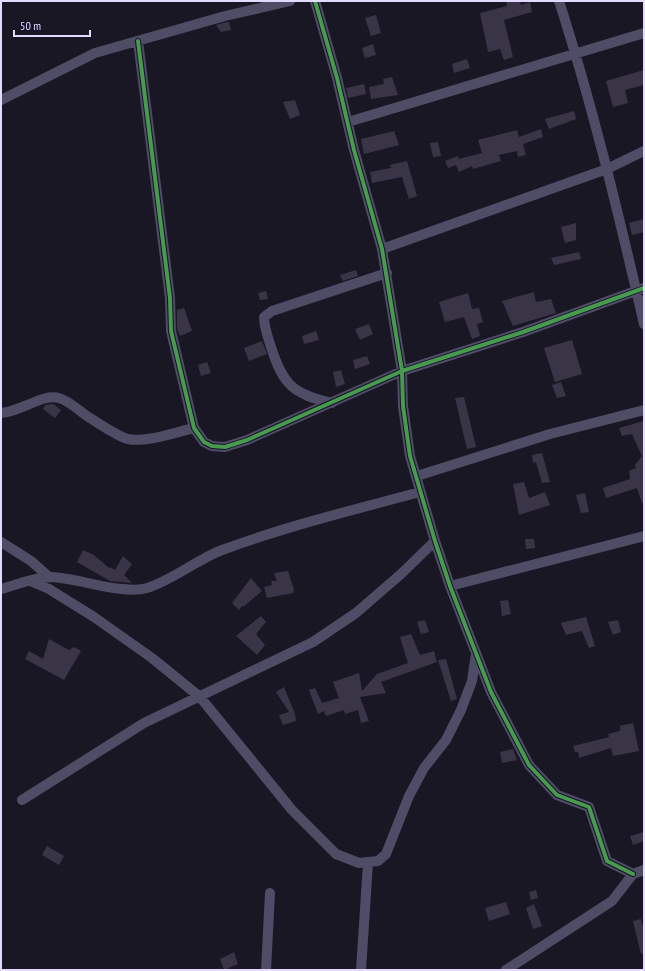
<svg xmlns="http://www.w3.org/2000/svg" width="645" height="971" viewBox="0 0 645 971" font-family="'PT Sans Narrow',sans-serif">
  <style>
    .building { fill: #3a3546 }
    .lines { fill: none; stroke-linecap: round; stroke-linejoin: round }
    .minor { stroke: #4f4c66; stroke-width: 10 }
    .cycleway-casing { stroke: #17112b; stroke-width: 6 }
    .cycleway { stroke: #469c4c; stroke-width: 4 }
  </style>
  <rect width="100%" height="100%" fill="#1a1725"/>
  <path class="building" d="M 506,1 L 520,1 L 521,5 L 530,2 L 532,12 L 504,20 L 513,57 L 504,60 L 500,49 L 488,52 L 480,13 L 507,6 Z
    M 376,15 L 381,33 L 371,36 L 365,18 Z
    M 227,22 L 229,22 L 231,30 L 221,32 L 216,25 Z
    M 373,44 L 376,55 L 365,58 L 362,48 Z
    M 467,59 L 470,68 L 454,73 L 452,64 Z
    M 644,70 L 644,85 L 625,90 L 628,103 L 613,107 L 606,81 Z
    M 392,77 L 398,95 L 371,99 L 369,87 L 384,84 L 383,79 Z
    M 364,84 L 366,94 L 348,98 L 346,88 Z
    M 295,100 L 300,115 L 290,119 L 283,102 Z
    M 574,111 L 576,119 L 549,129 L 545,119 Z
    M 541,129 L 543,137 L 523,144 L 526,155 L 518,157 L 517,151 L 499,155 L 501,161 L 473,169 L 472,166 L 459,172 L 456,165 L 448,168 L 445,161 L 458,156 L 459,159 L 482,153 L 478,140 L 517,130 L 519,137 Z
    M 394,131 L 399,145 L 364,154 L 361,139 Z
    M 438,142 L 441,156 L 433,157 L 430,143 Z
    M 407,161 L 417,196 L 409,199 L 402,177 L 372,183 L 370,172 L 391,168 L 390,165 Z
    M 644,219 L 644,232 L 632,235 L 629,223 Z
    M 576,223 L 576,240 L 565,243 L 561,227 Z
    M 579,252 L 581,259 L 554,265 L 551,258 Z
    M 356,270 L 358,276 L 343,281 L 340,275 Z
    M 266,291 L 268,299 L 260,300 L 258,293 Z
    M 534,292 L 536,302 L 551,299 L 556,313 L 513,326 L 502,301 Z
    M 468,293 L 472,309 L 479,308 L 483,322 L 477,324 L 480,336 L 472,339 L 464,317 L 445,322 L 439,302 Z
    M 184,308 L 192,331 L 180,336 L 177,329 L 177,310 Z
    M 369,324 L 373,334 L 360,340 L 355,329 Z
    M 316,331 L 319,340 L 304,344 L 302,336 Z
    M 572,340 L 582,374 L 555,382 L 544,348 Z
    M 262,341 L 267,354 L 249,361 L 244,348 Z
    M 367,356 L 370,364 L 355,369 L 353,360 Z
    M 207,362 L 211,373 L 201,376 L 198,365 Z
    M 341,370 L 345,384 L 336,387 L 333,372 Z
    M 561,382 L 566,396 L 557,398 L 552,385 Z
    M 464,397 L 476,447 L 467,449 L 455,398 Z
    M 53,404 L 61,410 L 55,418 L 43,409 L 45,405 Z
    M 644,421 L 644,503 L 642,503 L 637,488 L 606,498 L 603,488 L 630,479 L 629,471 L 636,468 L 635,465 L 642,456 L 632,434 L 622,436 L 619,428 Z
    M 542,453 L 550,482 L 542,483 L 536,462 L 533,463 L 532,455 Z
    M 524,482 L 529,498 L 545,492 L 550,505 L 519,515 L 513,484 Z
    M 585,493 L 589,512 L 581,513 L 576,495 Z
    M 525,539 L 534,539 L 535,548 L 526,549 Z
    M 83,550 L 94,555 L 109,568 L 110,567 L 115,570 L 123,556 L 132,564 L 124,575 L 132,583 L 110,581 L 77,562 Z
    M 288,571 L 294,590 L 293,593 L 267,598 L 264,587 L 272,585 L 271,581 L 277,581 L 274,573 Z
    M 251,578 L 262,591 L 243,607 L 242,606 L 239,610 L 232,603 Z
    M 508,600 L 511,614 L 502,616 L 500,601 Z
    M 261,616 L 266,622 L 256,634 L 265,645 L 257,655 L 236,636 Z
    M 586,617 L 595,646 L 589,648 L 582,631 L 566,635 L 561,623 Z
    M 425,620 L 429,632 L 421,634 L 417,622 Z
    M 618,620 L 621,632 L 613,635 L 608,622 Z
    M 411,634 L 420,655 L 434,651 L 437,662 L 381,682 L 386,693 L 360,697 L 369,721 L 361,723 L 358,710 L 345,714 L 344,710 L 326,716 L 324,711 L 318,714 L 309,690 L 315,688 L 322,703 L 339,698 L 333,682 L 359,673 L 362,691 L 377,674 L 408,663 L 400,637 Z
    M 49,639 L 69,650 L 74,647 L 81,651 L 64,680 L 25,659 L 29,651 L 43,659 Z
    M 446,659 L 457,699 L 451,701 L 438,660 Z
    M 284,687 L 295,714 L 296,721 L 283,725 L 279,715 L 289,712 L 276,692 Z
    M 633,723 L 639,751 L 613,756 L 611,748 L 579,758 L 578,752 L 575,752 L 573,746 L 609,737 L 608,734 L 620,731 L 620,726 Z
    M 513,749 L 517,760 L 502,763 L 500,752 Z
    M 644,832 L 644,841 L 633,845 L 630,836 Z
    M 47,846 L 64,856 L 59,865 L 42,855 Z
    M 536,890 L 538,898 L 531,900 L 529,892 Z
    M 506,902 L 510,914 L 489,921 L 485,908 Z
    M 534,904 L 542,926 L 533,929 L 526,908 Z
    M 641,919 L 642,925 L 644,925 L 644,953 L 641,954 L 633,921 Z
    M 234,952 L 238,964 L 224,970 L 220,959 Z"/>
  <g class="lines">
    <path class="minor" d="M 315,1 L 337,78 L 354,150 L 382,249 L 402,371 L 403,406 L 410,456 L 435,541 L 450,586 L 491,692 L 529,765 L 557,795 L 589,807 L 607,861 L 633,874
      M 559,1 C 593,107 619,216 644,324
      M 138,41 L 170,298 L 171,331 L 194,428 L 204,442 L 212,446 L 225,447 L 247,440 L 402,371 L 523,332 L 644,288
      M 1,100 L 95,53 L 225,16 L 290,1
      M 348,122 L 644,33
      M 382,249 L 607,169 L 644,151
      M 332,403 C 293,394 283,385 271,347 C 268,338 264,327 264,317 L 272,311 L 387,273
      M 1,413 C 21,412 43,393 59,398 C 70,401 80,412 90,418 C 100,424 117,436 128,439 C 146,443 176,432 194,428
      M 417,476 L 550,434 L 644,410
      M 1,542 L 31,561 L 49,577
      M 30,581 L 49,589 L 94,617 L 152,658 L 200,697 L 292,810 L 336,854 L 359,863 L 378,861 L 386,854 L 409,796 L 424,768 L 446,740 L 461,710 L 472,681 L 476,654
      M 450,586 L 644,536
      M 1,589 C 16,585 35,577 51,577 C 79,578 121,595 147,588 C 173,580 196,560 222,550 C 287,526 353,510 420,492
      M 22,800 L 144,723 L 313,642 L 356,613 L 401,574 L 435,541
      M 266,970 L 270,893
      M 361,970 L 368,863
      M 506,970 L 612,901 L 633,874 L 644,870"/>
    <defs>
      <path id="cycleway" d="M 315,1 L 337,78 L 354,150 L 382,249 L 402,371 L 403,406 L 410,456 L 435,541 L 450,586 L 491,692 L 529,765 L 557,795 L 589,807 L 607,861 L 633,874
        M 138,41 L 170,298 L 171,331 L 194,428 L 204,442 L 212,446 L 225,447 L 247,440 L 402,371 L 523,332 L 644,288"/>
    </defs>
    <use href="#cycleway" class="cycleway-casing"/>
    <use href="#cycleway" class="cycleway"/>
  </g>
  <rect width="645" height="971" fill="none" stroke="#e2dbff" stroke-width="4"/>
  <path d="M14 30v6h76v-6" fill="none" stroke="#e2dbff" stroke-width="2"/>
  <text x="20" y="30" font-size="12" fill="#e2dbff" stroke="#17112b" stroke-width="3" paint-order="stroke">50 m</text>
</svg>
